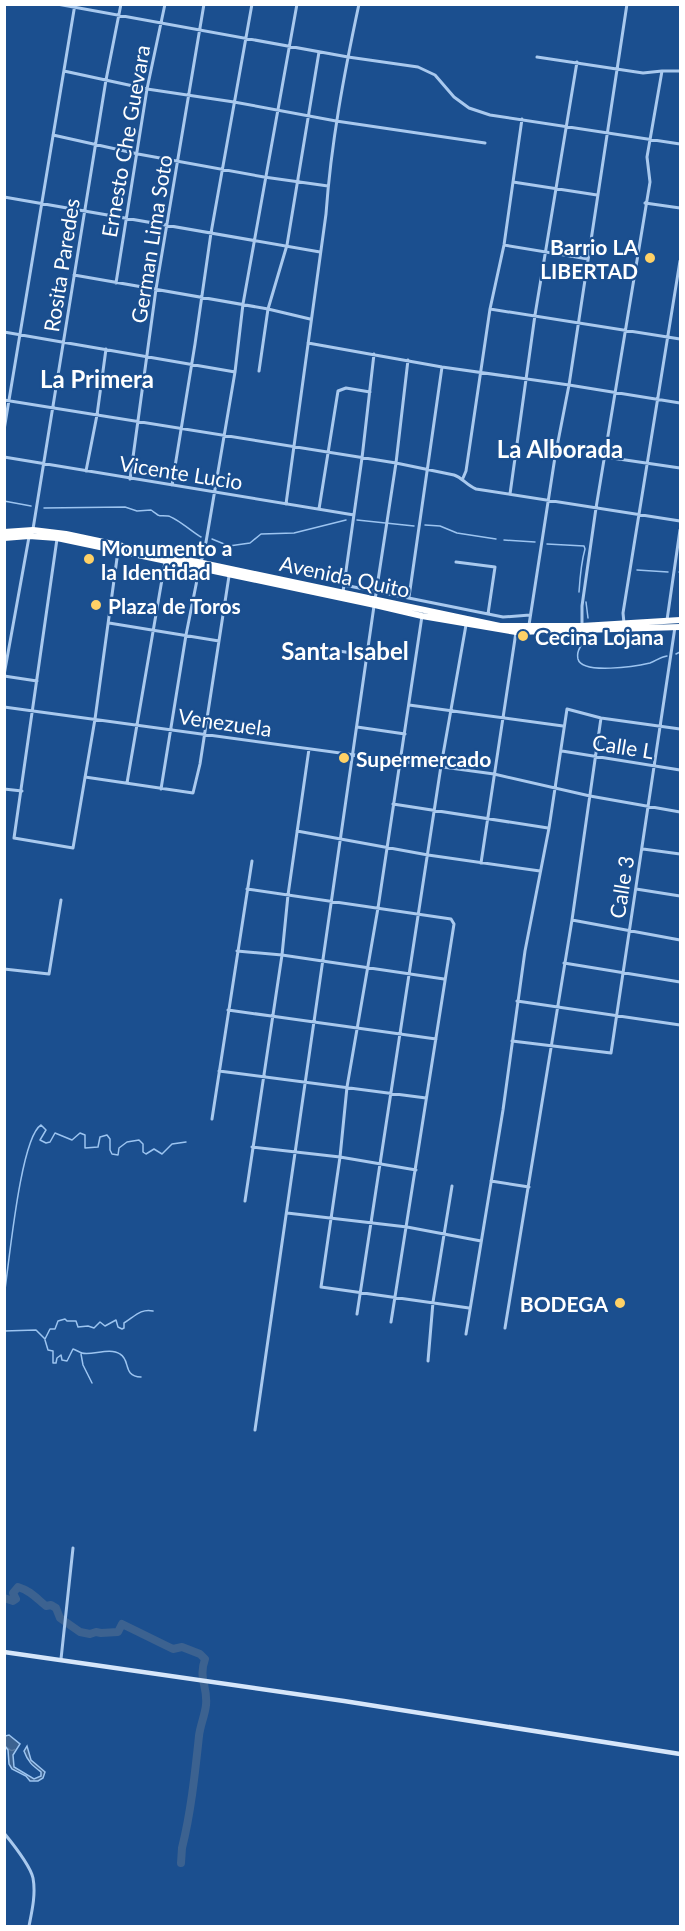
<svg xmlns="http://www.w3.org/2000/svg" width="685" height="1931" viewBox="0 0 685 1931" font-family="Lato,sans-serif">
  <style>
    .water { fill: url(#water-ripples); stroke: #9cc4f0; stroke-width: 1.5 }
    .lines { fill: none; stroke-linecap: round; stroke-linejoin: round }
    .stream { stroke: #9cc4f0; stroke-width: 1.5 }
    .river { stroke: #3c6290; stroke-width: 8 }
    .street { stroke: #a9c9ee; stroke-width: 3 }
    .secondary { stroke: #d6e6fa; stroke-width: 4.5 }
    .highway { stroke: #fff; stroke-width: 6 }
    .poi-dot { fill: #ffd166; stroke: #1b4f8f; stroke-width: 2 }
    .labels { text-anchor: middle; dominant-baseline: central; stroke-width: 4.5; stroke-linejoin: round; paint-order: stroke }
    .street-label { font-size: 21px; fill: #fff; stroke: #1b4f8f }
    .poi-label { font-size: 21px; font-weight: bold; fill: #fff; stroke: #1b4f8f; text-anchor: start }
    .quarter-label { font-size: 24px; font-weight: bold; fill: #fff; stroke: #1b4f8f }
  </style>
  <defs>
    <pattern id="water-ripples" width="26" height="14" patternUnits="userSpaceOnUse" patternTransform="scale(1.5)"><rect width="26" height="14" fill="#3c6290"/><path d="M2 4q2-2 4 0t4 0M15 11q2-2 4 0t4 0" fill="none" stroke="#597aa1"/></pattern>
  </defs>
  <rect width="100%" height="100%" fill="#1b4f8f"/>
  <path class="water" d="M 9,1735 L 20,1744 L 13,1755 L 14,1767 L 34,1779 L 41,1776 L 41,1772 C 32,1765 28,1762 24,1751 L 27,1746 L 31,1760 L 45,1772 L 43,1778 L 38,1781 L 30,1781 L 26,1776 L 12,1769 L 9,1764 L 8,1750 L 5,1746 L 5,1736 Z"/>
  <g class="lines">
    <path class="stream" d="M 4,501 L 31,506
      M 44,508 L 125,507 L 137,511 L 151,510 C 162,518 157,515 168,516 C 175,517 194,533 201,537
      M 357,520 L 414,526
      M 425,525 L 440,526 L 457,533 L 496,539
      M 212,539 L 229,546 L 250,543 L 261,534 L 294,533 L 346,520
      M 504,540 L 535,542
      M 547,544 L 584,546 L 585,549 C 581,563 580,577 579,592
      M 637,570 L 668,572
      M 679,572 L 680,572
      M 586,602 L 588,618
      M 586,638 C 582,645 576,650 578,659 C 582,675 637,666 650,663 C 656,661 660,657 667,656
      M 676,654 L 680,652
      M 4,1296 C 9,1266 20,1138 41,1125 L 46,1130 L 40,1140 L 46,1143 L 50,1142 L 55,1133 L 72,1140 L 80,1133 L 85,1135 L 85,1148 L 98,1147 L 100,1137 L 107,1135 L 110,1139 L 110,1150 L 112,1154 L 118,1155 L 119,1148 L 127,1142 L 139,1140 L 143,1144 L 143,1152 L 146,1154 L 154,1149 L 162,1154 L 172,1144 L 186,1142
      M 4,1331 L 36,1330 L 45,1339 L 50,1329 L 55,1329 L 58,1321 L 65,1319 L 67,1321 L 76,1321 L 78,1327 L 88,1326 L 94,1328 L 100,1322 L 105,1326 L 116,1320 L 118,1327 L 122,1329 L 124,1328 L 124,1323 C 134,1317 141,1308 153,1311
      M 45,1340 L 48,1350 L 53,1351 L 53,1363 L 56,1363 L 57,1358 L 61,1355 L 62,1360 L 67,1361 L 73,1349 C 76,1350 79,1352 82,1353 C 91,1356 110,1347 120,1354 C 131,1360 122,1376 141,1377
      M 81,1354 L 83,1365 L 92,1383"/>
    <path class="river" d="M 4,1598 L 13,1601 L 16,1599 L 13,1593 L 18,1587 C 31,1591 36,1598 46,1606 L 51,1605 L 56,1608 L 60,1618 L 80,1632 L 90,1634 L 96,1632 L 101,1633 L 118,1632 L 122,1624 L 173,1649 L 182,1647 L 200,1654 L 205,1659 C 198,1679 208,1686 206,1705 C 205,1715 200,1726 199,1736 C 195,1773 191,1812 182,1848 L 181,1863"/>
    <path class="street" d="M 57,4 L 348,57 L 418,67 L 435,75 L 454,97 L 469,108 L 490,115 L 680,144
      M 537,57 L 643,73 L 662,71 L 680,71
      M 64,71 L 147,89 L 234,102 L 336,121 L 485,143
      M 53,135 L 138,154 L 264,177 L 328,186
      M 513,182 L 597,195
      M 4,197 L 320,252
      M 645,203 L 680,208
      M 504,245 L 588,259
      M 74,275 L 268,309 L 310,319
      M 116,283 L 147,89 L 165,4
      M 490,309 L 680,339
      M 4,332 L 235,372
      M 308,343 L 442,367 L 569,385 L 680,403
      M 259,371 L 268,309 L 287,245 L 319,52
      M 4,400 L 396,463 L 454,475 C 463,478 466,485 476,489 L 680,521
      M 4,430 L 75,4
      M 4,457 L 354,515
      M 605,457 L 680,468
      M 86,471 L 97,415 L 106,349
      M 463,478 L 466,471 L 490,309 L 504,245 L 522,119
      M 130,479 L 156,289 L 204,4
      M 172,485 L 195,344 L 211,233 L 252,4
      M 510,494 L 535,315 L 577,62
      M 286,504 L 326,214 C 331,143 344,74 359,4
      M 319,509 L 338,391 L 346,388 L 370,392
      M 33,529 L 106,80 L 121,4
      M 57,539 L 14,838 L 73,848 L 95,719 L 118,551
      M 201,562 L 205,548 L 235,372 L 243,304 L 297,4
      M 456,562 L 495,567 L 488,614
      M 344,585 L 503,617 L 530,615
      M 343,592 L 362,458 L 374,354
      M 409,597 L 442,367
      M 375,600 L 396,463 L 408,360
      M 422,616 L 378,908 L 347,1087 L 340,1157 L 321,1287 L 469,1308
      M 667,620 L 680,530
      M 109,623 L 219,641
      M 624,623 L 623,613 L 680,261
      M 529,625 L 555,457 L 569,385 L 627,4
      M 582,626 L 582,606 L 596,508 L 650,182 L 647,157 L 662,71
      M 317,648 L 367,655
      M 4,675 L 29,537
      M 4,676 L 37,681
      M 409,705 L 563,726
      M 4,707 L 494,774 L 590,796 L 680,812
      M 357,727 L 405,734
      M 562,751 L 680,770
      M 85,777 L 193,793 L 200,764 L 229,576
      M 127,783 L 165,562
      M 4,789 L 22,791
      M 161,789 L 186,635 L 199,570
      M 393,804 L 548,828
      M 297,831 L 428,855 L 540,871
      M 643,849 L 680,854
      M 481,863 L 516,632
      M 247,889 L 451,919 L 454,924 L 391,1322
      M 636,889 L 680,896
      M 572,920 L 680,940
      M 237,951 L 282,955 L 444,979
      M 564,963 L 680,982
      M 4,969 L 49,974 L 61,900
      M 517,1001 L 680,1025
      M 228,1010 L 436,1039
      M 512,1041 L 611,1053 L 675,627
      M 219,1071 L 426,1098
      M 212,1119 L 252,861
      M 252,1147 L 340,1157 L 416,1170
      M 491,1181 L 529,1187
      M 245,1201 L 282,955 L 288,895 L 309,749
      M 287,1213 L 407,1227 L 481,1241
      M 357,1314 L 441,766 L 466,625
      M 505,1328 L 572,920 L 601,718
      M 466,1334 L 503,1110 L 525,951 L 549,828 L 567,709 L 601,718 L 680,729
      M 428,1361 L 433,1302 L 452,1186
      M 255,1430 L 374,606
      M 61,1659 L 73,1548
      M 4,1833 C 13,1844 30,1865 33,1878 C 36,1894 32,1911 29,1926"/>
    <path class="secondary" d="M 4,1652 L 344,1701 L 680,1754"/>
    <path class="highway" d="M 4,532 L 33,530 L 66,534 L 500,626 L 582,626 L 680,620
      M 4,538 L 29,536 L 57,538 L 375,605 L 422,616 L 516,632 L 680,627"/>
  </g>
  <g class="poi-dot">
    <circle cx="650" cy="258" r="6"/>
    <circle cx="89" cy="559" r="6"/>
    <circle cx="96" cy="605" r="6"/>
    <circle cx="523" cy="636" r="6"/>
    <circle cx="344" cy="758" r="6"/>
    <circle cx="620" cy="1303" r="6"/>
  </g>
  <g class="labels">
    <g class="street-label">
      <text transform="translate(125 141) rotate(-80)">Ernesto Che Guevara</text>
      <text transform="translate(151 239) rotate(-81)">German Lima Soto</text>
      <text transform="translate(61 265) rotate(-81)">Rosita Paredes</text>
      <text transform="translate(181 472) rotate(9)">Vicente Lucio</text>
      <text transform="translate(345 576) rotate(12)">Avenida Quito</text>
      <text transform="translate(225 722) rotate(8)">Venezuela</text>
      <text transform="translate(623 746) rotate(9)">Calle L</text>
      <text transform="translate(621 887) rotate(-81)">Calle 3</text>
    </g>
    <g class="poi-label">
      <text x="638" y="246" text-anchor="end">Barrio LA<tspan x="638" dy="24">LIBERTAD</tspan></text>
      <text x="101" y="547">Monumento a<tspan x="101" dy="24">la Identidad</tspan></text>
      <text x="108" y="605">Plaza de Toros</text>
      <text x="535" y="636">Cecina Lojana</text>
      <text x="356" y="758">Supermercado</text>
      <text x="608" y="1303" text-anchor="end">BODEGA</text>
    </g>
    <g class="quarter-label">
      <text x="97" y="378">La Primera</text>
      <text x="560" y="448">La Alborada</text>
      <text x="345" y="650">Santa Isabel</text>
    </g>
  </g>
  <rect width="685" height="1931" fill="none" stroke="#ffffff" stroke-width="12"/>
</svg>
